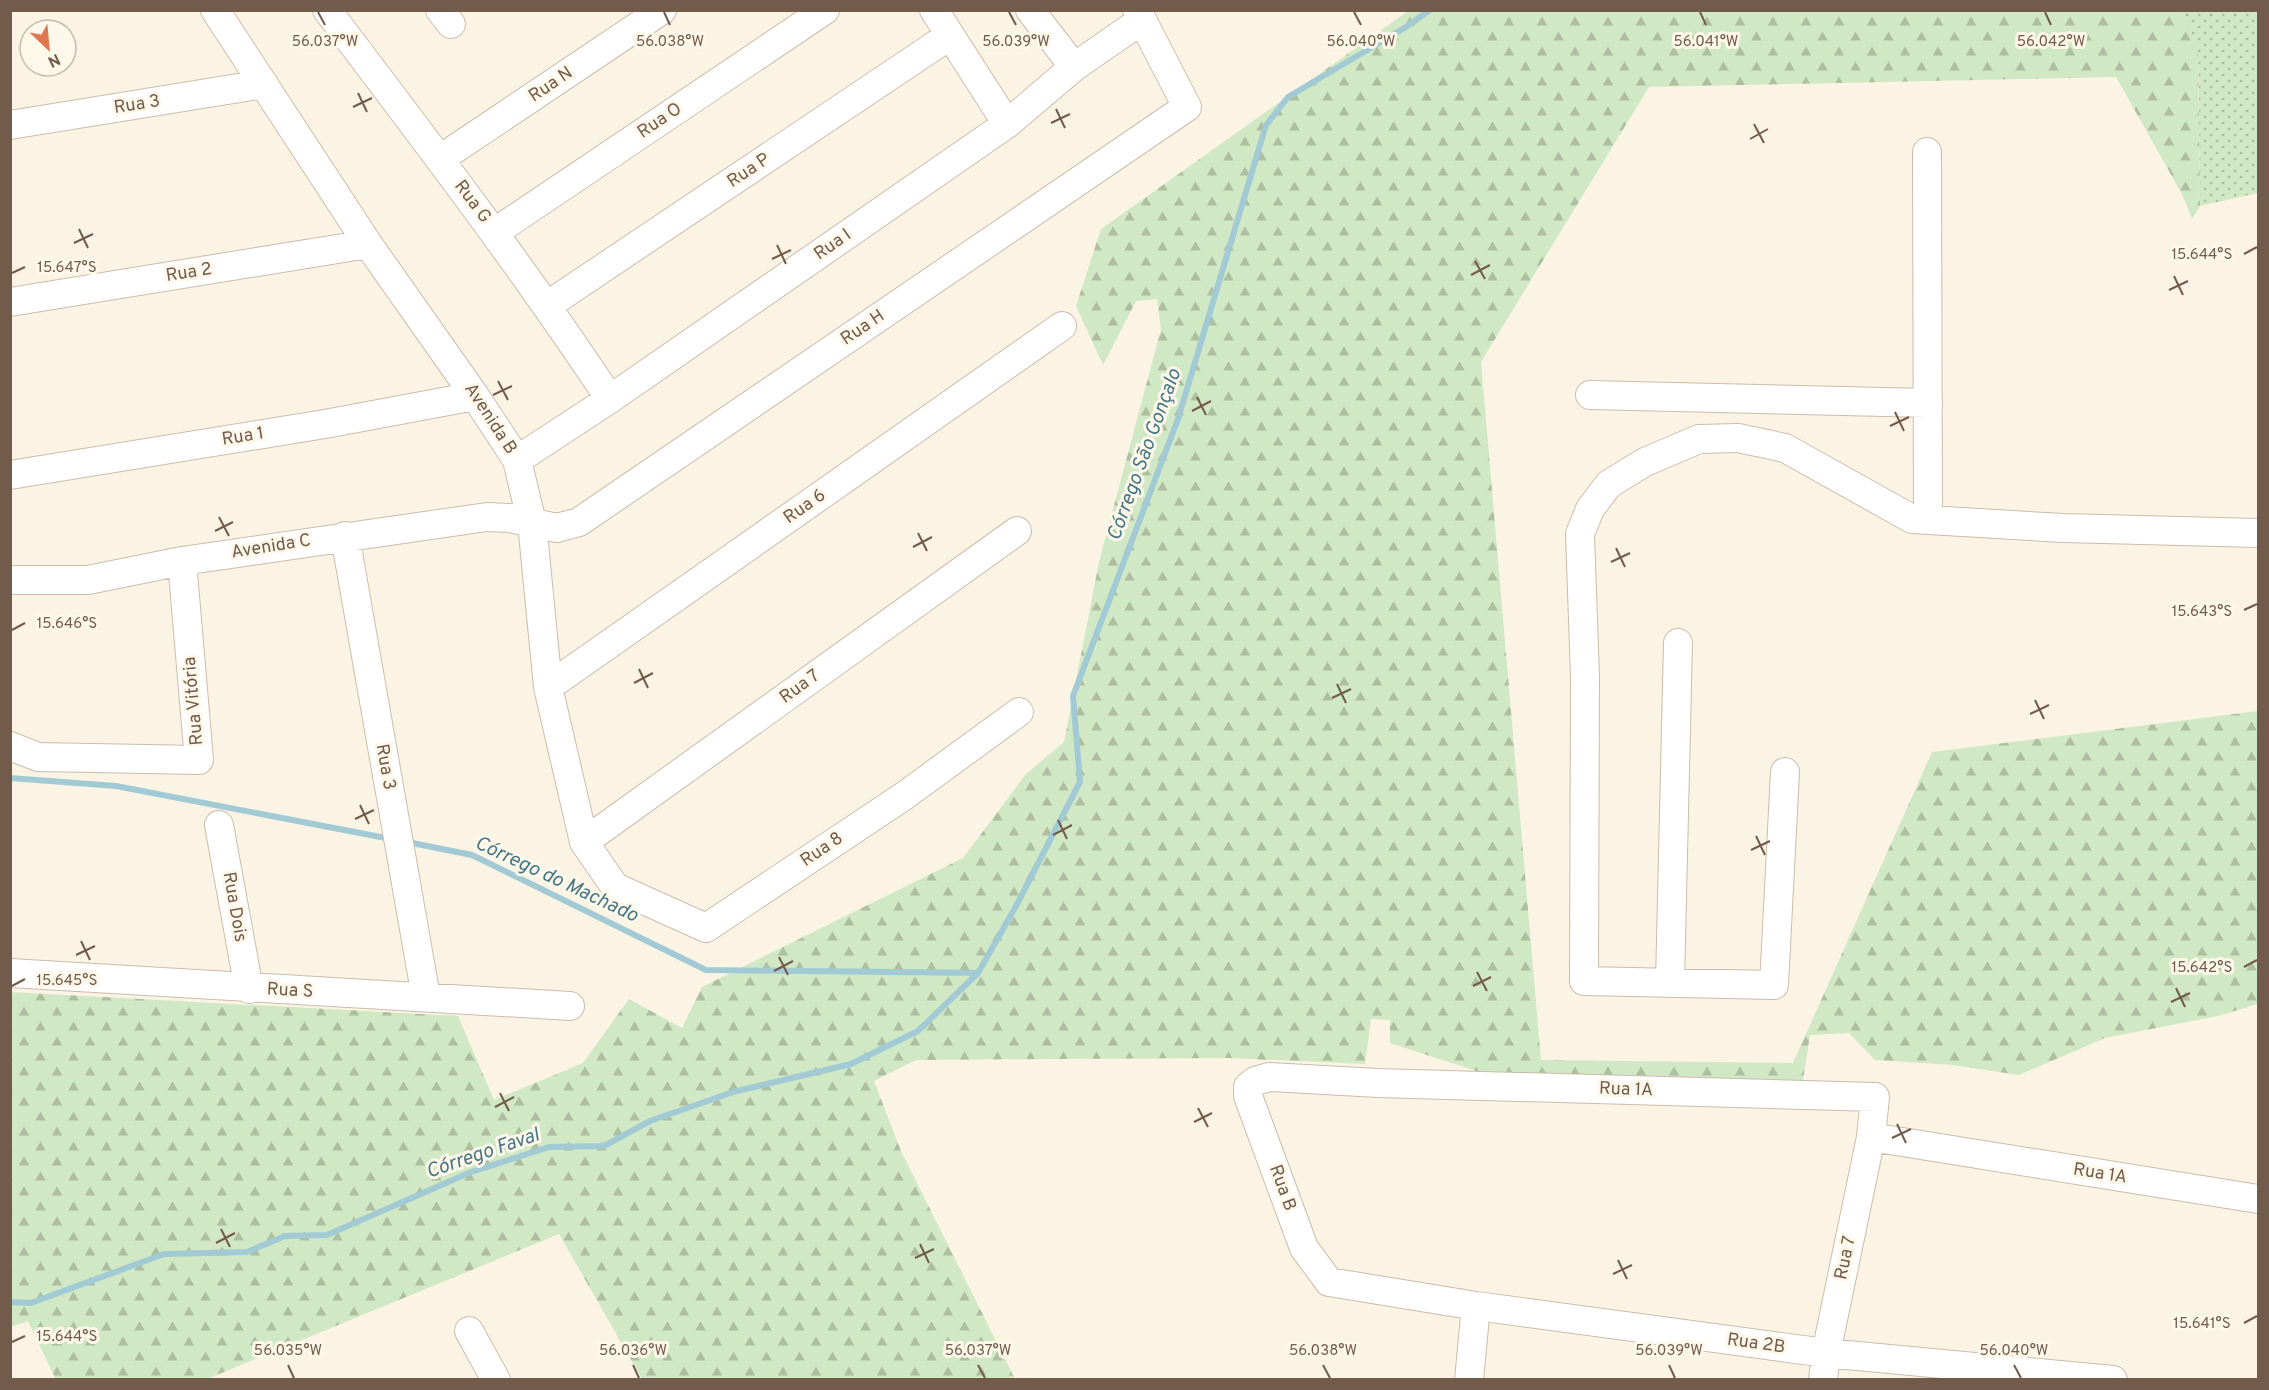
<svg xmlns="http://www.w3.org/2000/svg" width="2269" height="1390" viewBox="0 0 2269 1390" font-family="Overpass,sans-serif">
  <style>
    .grass { fill: url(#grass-dots) }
    .forest { fill: url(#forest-firs) }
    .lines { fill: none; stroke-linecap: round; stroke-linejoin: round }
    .stream { stroke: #a1cad5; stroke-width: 6 }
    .minor-casing { stroke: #ccbcac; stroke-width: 30 }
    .minor { stroke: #fff; stroke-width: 28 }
    .ticks { fill: none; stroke: #735b4b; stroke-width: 2 }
    .labels { text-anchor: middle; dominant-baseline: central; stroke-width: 6; stroke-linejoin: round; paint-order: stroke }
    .street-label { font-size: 18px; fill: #735b4b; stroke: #fef8eb }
    .water-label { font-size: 20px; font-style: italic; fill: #467785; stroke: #fef8eb }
    .ticks-label { font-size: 15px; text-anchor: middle; fill: #735b4b; stroke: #fef8eb; stroke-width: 6; stroke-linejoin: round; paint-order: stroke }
  </style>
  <defs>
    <pattern id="grass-dots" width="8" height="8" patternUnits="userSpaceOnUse" patternTransform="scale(1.5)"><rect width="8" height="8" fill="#d1e8c4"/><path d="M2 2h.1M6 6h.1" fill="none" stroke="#aebfa1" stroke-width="1.8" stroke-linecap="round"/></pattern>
    <pattern id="forest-firs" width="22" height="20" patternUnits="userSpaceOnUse" patternTransform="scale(1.5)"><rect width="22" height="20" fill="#d1e8c4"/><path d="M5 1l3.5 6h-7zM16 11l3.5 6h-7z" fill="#aebfa1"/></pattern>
  </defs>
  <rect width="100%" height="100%" fill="#fbf4e5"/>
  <path class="grass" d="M 2179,11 L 2258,11 L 2258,193 L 2200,206 L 2198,47 Z"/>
  <path class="forest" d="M 2179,10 L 2198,47 L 2200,206 L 2192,219 L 2182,194 L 2116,77 L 1649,87 L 1481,362 L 1541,1060 L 1793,1063 L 1932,752 L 2258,711 L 2258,1004 L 2218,1016 L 2105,1038 L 2019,1075 L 1953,1065 L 1875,1060 L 1849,1033 L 1810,1035 L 1803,1080 L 1495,1077 L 1390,1043 L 1390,1020 L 1371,1019 L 1365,1064 L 1228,1058 L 916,1060 L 874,1081 L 901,1151 L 1015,1379 L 642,1379 L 559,1234 L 207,1379 L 56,1380 L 28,1321 L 11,1327 L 10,992 L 458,1016 L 494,1100 L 583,1063 L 629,999 L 682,1028 L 702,987 L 963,858 L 1026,774 L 1064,742 L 1099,562 L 1161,329 L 1157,299 L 1136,301 L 1103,365 L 1076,306 L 1101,229 L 1408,11 Z"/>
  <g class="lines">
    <path class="stream" d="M 10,778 L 116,786 L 391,839
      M 407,842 L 472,855 L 706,970 L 978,973
      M 10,1302 L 31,1303 L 164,1254 L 247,1252 L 285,1236 L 327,1235 L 471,1172 L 549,1147 L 604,1146 L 650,1121 L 733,1092 L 851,1064 L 918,1031 L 978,973 L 1016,906 L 1080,782 L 1073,696 L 1178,419 L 1266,125 L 1288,97 L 1406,27 L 1430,10"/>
    <defs>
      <path id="minor" d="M 215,10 L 368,244 L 475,396 L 517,460 L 532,523 L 548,687 L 584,842 L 615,887 L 706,928 L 904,796 L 1019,712
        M 327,10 C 424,138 521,265 610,399
        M 440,10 L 451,24
        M 934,10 L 1007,124
        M 1030,10 L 1074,67
        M 10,125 L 264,84
        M 1927,152 L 1928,520
        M 440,159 L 662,10
        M 495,232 L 825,10
        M 10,302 L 368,244
        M 548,305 L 949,36
        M 1590,395 L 1928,403
        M 517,460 L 610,399 L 1007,124 L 1074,67 L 1142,20
        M 10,475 L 325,424 L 475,396
        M 345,536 L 426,997
        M 10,580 L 88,580 L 182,561 L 487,517 L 510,518 L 557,528 L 579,522 L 1187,107 L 1137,10
        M 548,687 L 1062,326
        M 10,746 L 38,757 L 199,760 L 182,561
        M 1785,772 L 1774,985 L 1584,981 L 1585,677 L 1580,534 L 1590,509 L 1609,484 L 1645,462 L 1699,439 L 1738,438 L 1785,448 L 1912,519 L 2063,528 L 2258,533
        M 219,825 L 249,989
        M 584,842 L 1017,531
        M 10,973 L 570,1006
        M 1670,983 L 1678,643
        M 1871,1137 L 2258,1199
        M 469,1331 L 496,1380
        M 1469,1380 L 1476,1306
        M 1823,1380 L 1826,1353 L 1871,1137 L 1875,1097 L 1378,1083 L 1269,1077 L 1255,1081 L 1248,1087 L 1248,1096 L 1304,1248 L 1329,1282 L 1476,1306 L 1826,1353 L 2113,1380"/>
    </defs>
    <use href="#minor" class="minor-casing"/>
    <use href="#minor" class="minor"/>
  </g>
  <path class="ticks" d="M 318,12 L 325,25M 664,12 L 670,25M 1009,12 L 1016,25M 1354,12 L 1361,25M 1700,12 L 1706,25M 2045,12 L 2051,25M 358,93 L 367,112M 353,107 L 372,98M 1056,109 L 1065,128M 1051,123 L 1070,114M 1754,124 L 1764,143M 1750,139 L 1768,129M 79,229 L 88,248M 74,243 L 93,234M 777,245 L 786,264M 2244,254 L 2257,247M 772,259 L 791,250M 1475,261 L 1485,279M 12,273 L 25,267M 1471,275 L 1490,265M 2174,276 L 2183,295M 2169,290 L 2188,281M 498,381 L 508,400M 493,395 L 512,386M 1197,397 L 1206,415M 1192,411 L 1211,401M 1895,412 L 1904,431M 1890,426 L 1909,417M 219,517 L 229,536M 215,531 L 233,522M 918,533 L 927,551M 913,547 L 932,537M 1616,548 L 1625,567M 1611,562 L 1630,553M 2244,610 L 2257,604M 12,630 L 25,623M 639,669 L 648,688M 634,683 L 653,673M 1337,684 L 1346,703M 1332,698 L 1351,689M 2035,700 L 2044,719M 2030,714 L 2049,705M 360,805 L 369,824M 355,819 L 374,810M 1058,820 L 1067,839M 1053,835 L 1072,825M 1756,836 L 1765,855M 1751,850 L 1770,841M 81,941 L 90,960M 76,955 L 95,946M 779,957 L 788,975M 2244,967 L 2257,960M 774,971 L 793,961M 1477,972 L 1487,991M 12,986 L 25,979M 1473,986 L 1491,977M 2176,988 L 2185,1007M 2171,1002 L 2190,993M 500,1093 L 509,1111M 495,1107 L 514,1097M 1198,1108 L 1208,1127M 1194,1122 L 1212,1113M 1897,1124 L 1906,1143M 1892,1138 L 1911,1129M 221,1229 L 230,1247M 216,1243 L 235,1233M 920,1244 L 929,1263M 915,1258 L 934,1249M 1618,1260 L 1627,1279M 1613,1274 L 1632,1265M 2244,1323 L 2257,1316M 12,1342 L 25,1336M 288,1365 L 294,1378M 633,1365 L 639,1378M 978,1365 L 985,1378M 1323,1365 L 1330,1378M 1669,1365 L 1675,1378M 2014,1365 L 2021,1378"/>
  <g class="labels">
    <g class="street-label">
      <text transform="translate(551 85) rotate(-34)">Rua N</text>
      <text transform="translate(137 105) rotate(-9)">Rua 3</text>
      <text transform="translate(660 121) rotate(-34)">Rua O</text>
      <text transform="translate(749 171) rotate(-34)">Rua P</text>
      <text transform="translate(472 202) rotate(53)">Rua G</text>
      <text transform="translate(833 245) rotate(-35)">Rua I</text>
      <text transform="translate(189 273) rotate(-9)">Rua 2</text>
      <text transform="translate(863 328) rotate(-34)">Rua H</text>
      <text transform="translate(490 419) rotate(57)">Avenida B</text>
      <text transform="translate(243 437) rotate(-9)">Rua 1</text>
      <text transform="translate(805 507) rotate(-35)">Rua 6</text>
      <text transform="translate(271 547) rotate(-9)">Avenida C</text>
      <text transform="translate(800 687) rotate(-36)">Rua 7</text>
      <text transform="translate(194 701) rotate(-95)">Rua Vitória</text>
      <text transform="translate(385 767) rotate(80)">Rua 3</text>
      <text transform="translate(822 850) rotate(-34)">Rua 8</text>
      <text transform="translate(234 907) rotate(80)">Rua Dois</text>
      <text transform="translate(290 991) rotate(3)">Rua S</text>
      <text transform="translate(1626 1090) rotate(2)">Rua 1A</text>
      <text transform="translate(2100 1174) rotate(9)">Rua 1A</text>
      <text transform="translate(1282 1188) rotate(70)">Rua B</text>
      <text transform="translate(1846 1258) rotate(-78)">Rua 7</text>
      <text transform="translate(1756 1344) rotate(8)">Rua 2B</text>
    </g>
    <g class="water-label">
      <text transform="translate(1145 455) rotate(-70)">Córrego São Gonçalo</text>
      <text transform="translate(556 880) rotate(25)">Córrego do Machado</text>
      <text transform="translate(483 1154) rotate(-19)">Córrego Faval</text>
    </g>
  </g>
  <g class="ticks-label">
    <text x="325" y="46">56.037°W</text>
    <text x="670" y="46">56.038°W</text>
    <text x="1016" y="46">56.039°W</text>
    <text x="1361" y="46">56.040°W</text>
    <text x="1706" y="46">56.041°W</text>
    <text x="2051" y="46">56.042°W</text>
    <text x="2202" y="259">15.644°S</text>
    <text x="67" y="272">15.647°S</text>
    <text x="2202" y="616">15.643°S</text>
    <text x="67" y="628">15.646°S</text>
    <text x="2202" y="972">15.642°S</text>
    <text x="67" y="985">15.645°S</text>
    <text x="2202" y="1328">15.641°S</text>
    <text x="67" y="1341">15.644°S</text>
    <text x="288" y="1355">56.035°W</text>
    <text x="633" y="1355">56.036°W</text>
    <text x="978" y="1355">56.037°W</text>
    <text x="1323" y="1355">56.038°W</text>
    <text x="1669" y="1355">56.039°W</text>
    <text x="2014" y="1355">56.040°W</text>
  </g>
  <rect width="2269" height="1390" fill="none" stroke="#735b4b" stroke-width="24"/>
  <g transform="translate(48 48) rotate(154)"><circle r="28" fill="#fef8eb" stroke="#c6b9ab" stroke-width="1.5"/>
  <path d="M0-4.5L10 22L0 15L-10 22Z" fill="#e0774f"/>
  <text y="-9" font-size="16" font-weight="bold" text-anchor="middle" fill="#735b4b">N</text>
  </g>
</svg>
